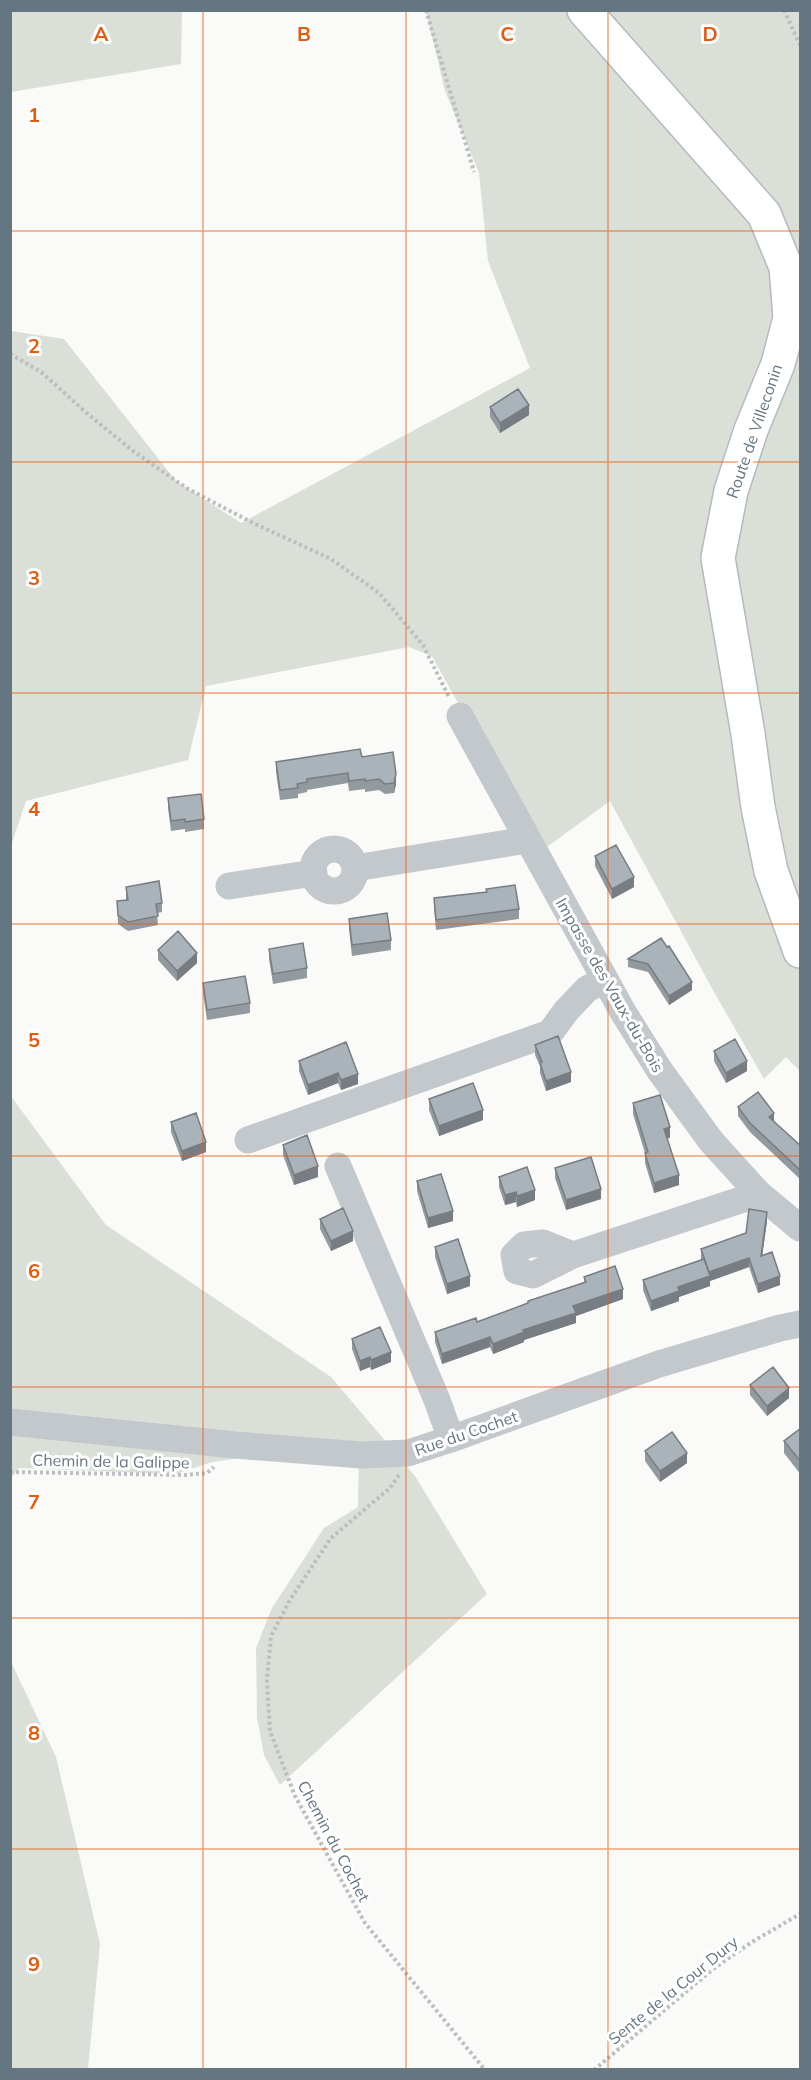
<svg xmlns="http://www.w3.org/2000/svg" width="811" height="2080" viewBox="0 0 811 2080" font-family="Mulish,sans-serif">
  <style>
    .green { fill: #dadfd7 }
    .lines { fill: none; stroke-linecap: round; stroke-linejoin: round }
    .major-casing { stroke: #b5babe; stroke-width: 36 }
    .path { stroke: #bbbfc2; stroke-width: 4; stroke-dasharray: 3 3; stroke-linecap: butt }
    .minor { stroke: #c3c8cc; stroke-width: 27 }
    .major { stroke: #fff; stroke-width: 33 }
    .wall { fill: #929a9f }
    .shaded-wall { fill: #777d82 }
    .building { fill: #aab3b9; stroke: #777d82; stroke-width: 1.5 }
    .grid { fill: none; stroke: #e8590c; stroke-width: 1.5; stroke-opacity: 0.55 }
    .labels { text-anchor: middle; dominant-baseline: central; stroke-width: 6; stroke-linejoin: round; paint-order: stroke }
    .street-label { font-size: 16px; fill: #657683; stroke: #fff }
    .grid-label { font-size: 20px; text-anchor: middle; font-weight: bold; fill: #e8590c; stroke: #fff; stroke-width: 6; stroke-linejoin: round; paint-order: stroke }
  </style>
  <rect width="100%" height="100%" fill="#fafaf8"/>
  <path class="green" d="M 11,10 L 182,11 L 181,64 L 11,92 Z
    M 426,11 L 800,11 L 800,1071 L 786,1057 L 764,1079 L 714,992 L 610,801 L 540,852 L 432,656 L 409,647 L 206,686 L 188,760 L 26,801 L 11,846 L 11,331 L 64,339 L 176,481 L 241,523 L 530,368 L 488,261 L 479,173 L 445,91 Z
    M 10,1095 L 106,1225 L 331,1377 L 415,1476 L 487,1594 L 280,1785 L 264,1755 L 257,1717 L 256,1648 L 272,1608 L 324,1528 L 358,1507 L 359,1441 L 212,1462 L 176,1474 L 19,1468 L 11,1478 Z
    M 11,1662 L 56,1757 L 100,1944 L 88,2069 L 11,2069 Z"/>
  <g class="lines">
    <defs>
      <path id="major" d="M 584,10 L 764,214 L 786,267 L 790,318 L 778,364 L 751,430 L 731,491 L 718,558 L 748,734 L 758,807 L 771,871 L 800,951"/>
    </defs>
    <use href="#major" class="major-casing"/>
    <path class="path" d="M 426,10 L 474,172
      M 784,10 L 800,45
      M 10,354 L 41,372 L 89,415 L 133,451 L 188,489 L 253,523 L 331,559 L 379,593 L 423,645 L 449,697
      M 10,1472 L 186,1475 L 207,1473 L 214,1467
      M 399,1475 L 390,1488 L 331,1538 L 290,1600 L 271,1636 L 267,1680 L 270,1731 L 295,1796 L 365,1923 L 485,2070
      M 594,2070 L 713,1969 L 752,1942 L 800,1914"/>
    <path class="minor" d="M 460,716 L 623,1012 L 660,1071 L 711,1141 L 759,1194 L 800,1228
      M313 870a21 21 0 1 1 42 0a21 21 0 1 1-42 0Z
      M 355,868 L 527,840
      M 229,886 L 314,873
      M 248,1140 L 550,1033 L 566,1011 L 587,989 L 605,980
      M 338,1166 L 437,1400 L 451,1439
      M 573,1255 L 533,1275 L 517,1271 L 514,1255 L 524,1245 L 543,1243 L 573,1255 L 759,1194
      M 10,1422 L 235,1445 L 361,1455 L 408,1453 L 451,1439 L 659,1364 L 780,1328 L 800,1324"/>
    <use href="#major" class="major"/>
  </g>
  <path class="wall" d="M 490,407 L 529,415 L 500,433 L 490,417 Z
    M 362,757 L 396,784 L 394,793 L 385,794 L 379,790 L 365,792 L 365,789 L 349,791 L 348,783 L 307,790 L 307,792 L 298,794 L 298,798 L 280,800 L 276,772 L 276,762 Z
    M 168,798 L 204,819 L 204,829 L 185,832 L 185,829 L 171,831 L 168,808 Z
    M 595,856 L 634,887 L 612,899 L 595,866 Z
    M 126,887 L 162,903 L 162,912 L 157,913 L 158,925 L 128,931 L 118,924 L 117,901 L 126,900 Z
    M 434,898 L 519,909 L 519,919 L 436,930 L 434,908 Z
    M 349,919 L 391,940 L 391,950 L 352,956 L 349,929 Z
    M 661,938 L 692,990 L 669,1005 L 648,972 L 628,967 L 628,959 Z
    M 269,949 L 307,968 L 307,978 L 273,984 L 269,959 Z
    M 158,950 L 197,963 L 177,981 L 158,960 Z
    M 203,983 L 250,1003 L 250,1013 L 207,1020 L 203,993 Z
    M 346,1042 L 358,1084 L 341,1090 L 338,1083 L 308,1095 L 299,1071 L 299,1061 Z
    M 535,1045 L 571,1082 L 546,1091 L 540,1073 L 540,1066 L 535,1055 Z
    M 714,1051 L 747,1071 L 726,1083 L 714,1061 Z
    M 429,1099 L 483,1120 L 439,1136 L 429,1110 Z
    M 633,1103 L 670,1138 L 667,1138 L 679,1185 L 654,1193 L 645,1163 L 645,1153 L 633,1114 Z
    M 738,1107 L 774,1122 L 801,1146 L 801,1180 L 750,1132 L 738,1116 Z
    M 171,1122 L 206,1152 L 182,1161 L 171,1132 Z
    M 283,1145 L 318,1177 L 294,1185 L 283,1155 Z
    M 555,1168 L 601,1199 L 566,1210 L 555,1178 Z
    M 499,1177 L 535,1200 L 517,1207 L 516,1202 L 505,1205 L 499,1187 Z
    M 417,1181 L 453,1221 L 428,1228 L 417,1191 Z
    M 320,1219 L 353,1241 L 331,1251 L 320,1229 Z
    M 767,1221 L 762,1256 L 780,1285 L 758,1293 L 749,1267 L 710,1281 L 710,1286 L 679,1297 L 679,1301 L 651,1311 L 643,1290 L 643,1280 L 701,1260 L 701,1249 L 746,1233 Z
    M 435,1247 L 470,1286 L 447,1294 L 435,1257 Z
    M 584,1277 L 623,1299 L 576,1316 L 576,1323 L 524,1340 L 524,1342 L 493,1354 L 490,1347 L 442,1364 L 435,1342 L 435,1332 L 477,1322 L 528,1303 L 528,1301 L 584,1283 Z
    M 352,1339 L 391,1362 L 371,1370 L 370,1367 L 360,1371 L 352,1349 Z
    M 750,1385 L 789,1398 L 767,1416 L 750,1395 Z
    M 801,1428 L 801,1475 L 784,1453 L 784,1441 Z
    M 645,1451 L 687,1463 L 660,1482 L 645,1461 Z"/>
  <path class="shaded-wall" d="M 529,405 L 529,415 L 500,433 L 500,423 Z
    M 396,774 L 396,784 L 394,793 L 394,783 Z
    M 634,877 L 634,887 L 612,899 L 612,889 Z
    M 197,953 L 197,963 L 177,981 L 177,971 Z
    M 692,982 L 692,990 L 669,1005 L 669,996 Z
    M 747,1061 L 747,1071 L 726,1083 L 726,1073 Z
    M 571,1072 L 571,1082 L 546,1091 L 546,1081 Z
    M 338,1073 L 338,1083 L 308,1095 L 308,1085 Z
    M 358,1074 L 358,1084 L 341,1090 L 341,1080 Z
    M 483,1110 L 483,1120 L 439,1136 L 439,1126 Z
    M 774,1113 L 774,1122 L 769,1117 Z
    M 670,1127 L 670,1138 L 664,1139 L 664,1129 Z
    M 206,1142 L 206,1152 L 182,1161 L 182,1151 Z
    M 318,1166 L 318,1177 L 294,1185 L 294,1175 Z
    M 679,1175 L 679,1185 L 654,1193 L 654,1183 Z
    M 601,1189 L 601,1199 L 566,1210 L 566,1200 Z
    M 535,1190 L 535,1200 L 517,1207 L 517,1196 Z
    M 516,1192 L 516,1202 L 505,1205 L 505,1195 Z
    M 453,1211 L 453,1221 L 428,1228 L 428,1218 Z
    M 767,1212 L 767,1221 L 761,1265 L 761,1256 Z
    M 353,1231 L 353,1241 L 331,1251 L 331,1241 Z
    M 749,1258 L 749,1267 L 710,1281 L 710,1286 L 679,1297 L 679,1301 L 651,1311 L 651,1301 L 709,1272 Z
    M 470,1276 L 470,1286 L 447,1294 L 447,1284 Z
    M 780,1276 L 780,1285 L 758,1293 L 758,1284 Z
    M 623,1289 L 623,1299 L 576,1316 L 576,1323 L 524,1340 L 524,1342 L 493,1354 L 493,1344 L 523,1330 L 573,1306 Z
    M 490,1337 L 490,1347 L 442,1364 L 442,1354 Z
    M 391,1352 L 391,1362 L 371,1370 L 371,1360 Z
    M 370,1357 L 370,1367 L 360,1371 L 360,1361 Z
    M 789,1388 L 789,1398 L 767,1416 L 767,1406 Z
    M 687,1453 L 687,1463 L 660,1482 L 660,1471 Z"/>
  <path class="building" d="M 518,389 L 529,405 L 500,423 L 490,407 Z
    M 360,749 L 362,757 L 393,752 L 396,774 L 394,783 L 385,784 L 379,779 L 365,781 L 365,779 L 349,781 L 348,773 L 307,779 L 307,782 L 297,784 L 298,788 L 280,790 L 276,762 Z
    M 201,794 L 204,819 L 185,822 L 185,819 L 171,821 L 168,798 Z
    M 616,845 L 634,877 L 612,889 L 595,856 Z
    M 159,881 L 162,903 L 156,904 L 158,916 L 128,922 L 118,915 L 117,901 L 128,900 L 126,887 Z
    M 515,885 L 519,909 L 436,920 L 434,898 L 487,892 L 486,889 Z
    M 387,913 L 391,940 L 352,945 L 349,919 Z
    M 178,931 L 197,953 L 177,971 L 158,950 Z
    M 661,938 L 667,947 L 669,946 L 692,982 L 669,996 L 648,964 L 628,959 Z
    M 303,943 L 307,968 L 273,974 L 269,949 Z
    M 245,976 L 250,1003 L 207,1010 L 203,983 Z
    M 558,1036 L 571,1072 L 546,1081 L 540,1063 L 542,1062 L 535,1045 Z
    M 735,1039 L 747,1061 L 726,1073 L 714,1051 Z
    M 346,1042 L 358,1074 L 341,1080 L 338,1073 L 308,1085 L 299,1061 Z
    M 473,1083 L 483,1110 L 439,1126 L 429,1099 Z
    M 758,1092 L 774,1113 L 769,1117 L 801,1146 L 801,1171 L 750,1123 L 738,1107 Z
    M 660,1095 L 670,1127 L 664,1129 L 679,1175 L 654,1183 L 645,1153 L 648,1152 L 633,1103 Z
    M 196,1113 L 206,1142 L 182,1151 L 171,1122 Z
    M 307,1135 L 318,1166 L 294,1175 L 283,1145 Z
    M 591,1157 L 601,1189 L 566,1200 L 555,1168 Z
    M 527,1167 L 535,1190 L 517,1196 L 516,1192 L 505,1195 L 499,1177 Z
    M 441,1174 L 453,1211 L 428,1218 L 417,1181 Z
    M 343,1208 L 353,1231 L 331,1241 L 320,1219 Z
    M 749,1209 L 767,1212 L 761,1256 L 772,1252 L 780,1276 L 758,1284 L 749,1258 L 709,1272 L 701,1249 L 746,1233 Z
    M 458,1239 L 470,1276 L 447,1284 L 435,1247 Z
    M 704,1259 L 710,1276 L 678,1287 L 679,1291 L 651,1301 L 643,1280 Z
    M 615,1266 L 623,1289 L 573,1306 L 576,1313 L 523,1330 L 524,1332 L 493,1344 L 490,1337 L 442,1354 L 435,1332 L 476,1318 L 477,1322 L 528,1303 L 528,1301 L 586,1282 L 584,1277 Z
    M 380,1327 L 391,1352 L 371,1360 L 370,1357 L 360,1361 L 352,1339 Z
    M 773,1367 L 789,1388 L 767,1406 L 750,1385 Z
    M 801,1428 L 801,1462 L 784,1441 Z
    M 672,1432 L 687,1453 L 660,1471 L 645,1451 Z"/>
  <path class="grid" d="M 203,10 L 203,2070M 406,10 L 406,2070M 608,10 L 608,2070M 10,231 L 800,231M 10,462 L 800,462M 10,693 L 800,693M 10,924 L 800,924M 10,1156 L 800,1156M 10,1387 L 800,1387M 10,1618 L 800,1618M 10,1849 L 800,1849"/>
  <g class="labels">
    <g class="street-label">
      <text transform="translate(754 431) rotate(-71)">Route de Villeconin</text>
      <text transform="translate(610 985) rotate(60)">Impasse des Vaux-du-Bois</text>
      <text transform="translate(466 1433) rotate(-19)">Rue du Cochet</text>
      <text transform="translate(111 1461) rotate(1)">Chemin de la Galippe</text>
      <text transform="translate(334 1841) rotate(62)">Chemin du Cochet</text>
      <text transform="translate(673 1990) rotate(-39)">Sente de la Cour Dury</text>
    </g>
  </g>
  <g class="grid-label">
    <text x="101" y="41">A</text>
    <text x="304" y="41">B</text>
    <text x="507" y="41">C</text>
    <text x="710" y="41">D</text>
    <text x="34" y="122">1</text>
    <text x="34" y="353">2</text>
    <text x="34" y="585">3</text>
    <text x="34" y="816">4</text>
    <text x="34" y="1047">5</text>
    <text x="34" y="1278">6</text>
    <text x="34" y="1509">7</text>
    <text x="34" y="1740">8</text>
    <text x="34" y="1971">9</text>
  </g>
  <rect width="811" height="2080" fill="none" stroke="#657683" stroke-width="24"/>
</svg>
